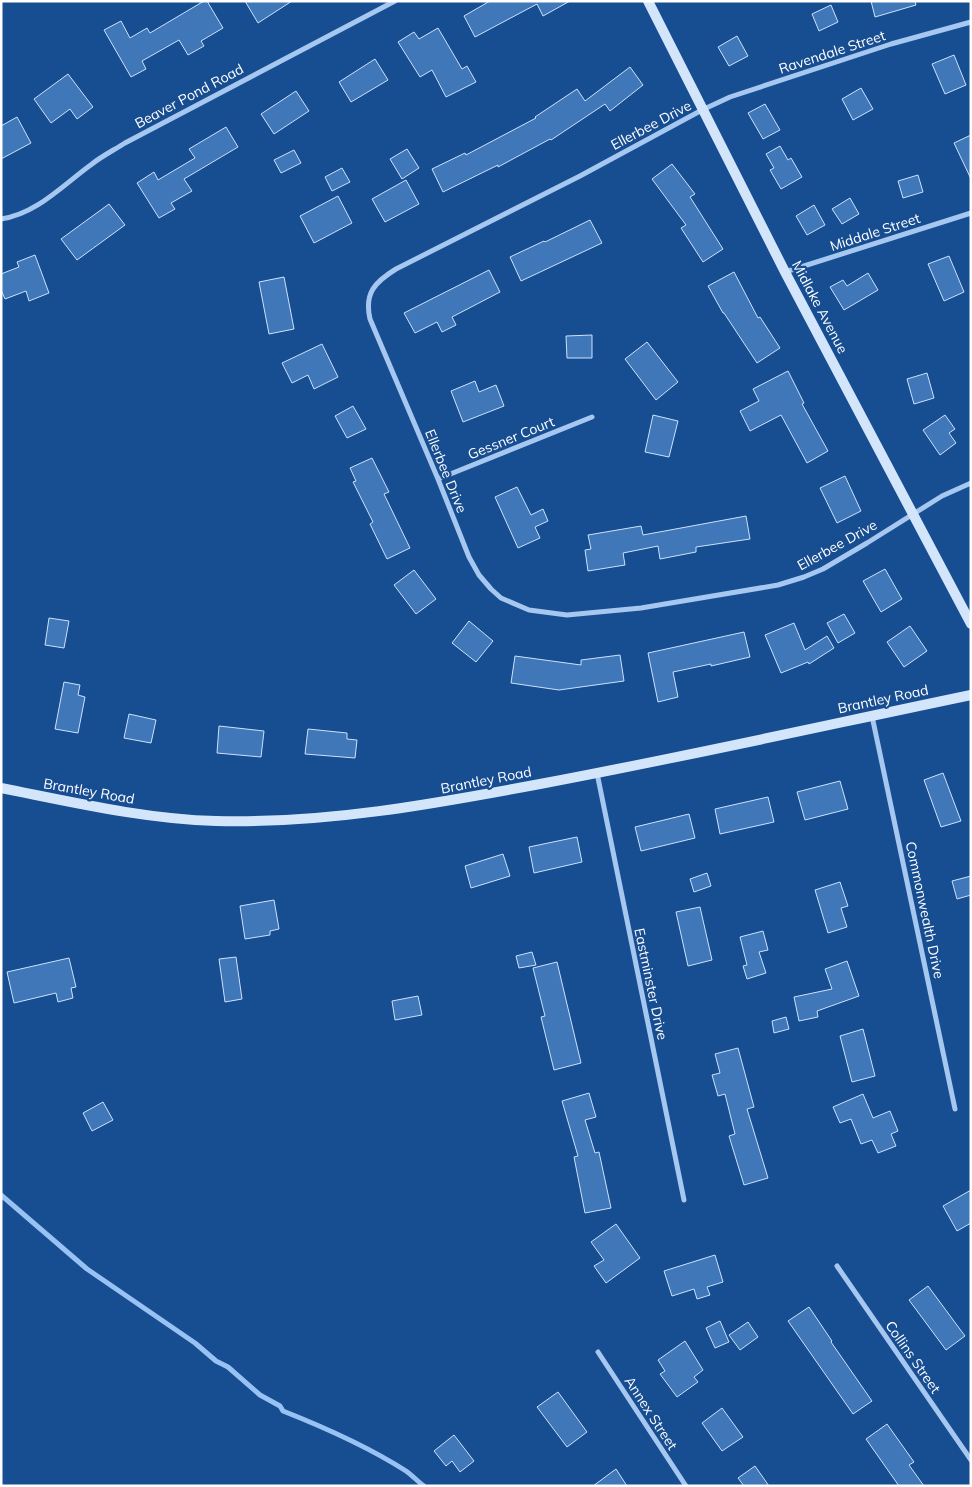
<svg xmlns="http://www.w3.org/2000/svg" width="972" height="1487" viewBox="0 0 972 1487" font-family="Mulish,sans-serif">
  <style>
    .lines { fill: none; stroke-linecap: round; stroke-linejoin: round }
    .stream { stroke: #98c2f3; stroke-width: 5 }
    .building { fill: #3f77b9; stroke: #cce2fb }
    .street { stroke: #a5c7f0; stroke-width: 5 }
    .secondary { stroke: #d3e5fb; stroke-width: 10 }
    .labels { text-anchor: middle; dominant-baseline: central; stroke-width: 4.5; stroke-linejoin: round; paint-order: stroke }
    .street-label { font-size: 14px; fill: #fff; stroke: #174d91 }
  </style>
  <rect width="100%" height="100%" fill="#174d91"/>
  <g class="lines">
    <path class="stream" d="M 1,1195 L 87,1269 L 195,1343 L 216,1361 L 228,1367 L 260,1395 L 280,1406 L 283,1411 C 326,1428 367,1446 406,1471 C 412,1475 417,1481 424,1486"/>
  </g>
  <path class="building" d="M 204,1 L 207,1 L 223,28 L 201,41 L 204,46 L 188,55 L 179,40 L 142,61 L 146,69 L 131,77 L 104,30 L 121,21 L 130,38 L 147,28 L 150,33 Z
    M 245,1 L 292,1 L 258,23 Z
    M 490,1 L 570,1 L 543,16 L 537,4 L 475,37 L 464,16 Z
    M 871,1 L 915,1 L 916,5 L 875,17 Z
    M 831,5 L 838,22 L 819,31 L 812,14 Z
    M 438,28 L 462,69 L 467,66 L 476,82 L 446,97 L 432,70 L 420,77 L 398,42 L 414,32 L 419,39 Z
    M 737,36 L 748,56 L 729,66 L 718,47 Z
    M 954,55 L 966,85 L 945,94 L 932,64 Z
    M 375,59 L 388,80 L 351,102 L 339,82 Z
    M 630,67 L 643,85 L 610,111 L 605,104 L 551,140 L 550,139 L 498,167 L 498,165 L 443,192 L 432,169 L 465,153 L 466,155 L 536,118 L 535,117 L 577,89 L 585,101 Z
    M 68,74 L 93,107 L 77,119 L 70,109 L 51,123 L 34,99 Z
    M 861,88 L 873,109 L 853,120 L 842,99 Z
    M 296,91 L 309,111 L 274,134 L 261,114 Z
    M 765,104 L 780,130 L 763,139 L 748,113 Z
    M 17,117 L 31,143 L 1,159 L 1,126 Z
    M 226,127 L 238,147 L 184,179 L 192,191 L 171,203 L 175,209 L 159,218 L 137,183 L 154,172 L 158,180 L 195,158 L 189,149 Z
    M 971,135 L 971,179 L 954,143 Z
    M 780,146 L 788,160 L 791,158 L 802,177 L 781,189 L 770,170 L 774,168 L 766,154 Z
    M 407,149 L 419,168 L 402,179 L 390,159 Z
    M 294,150 L 301,163 L 281,173 L 274,160 Z
    M 672,164 L 695,194 L 690,197 L 723,249 L 703,262 L 681,228 L 686,225 L 652,179 Z
    M 342,168 L 350,182 L 332,191 L 325,177 Z
    M 918,175 L 923,192 L 903,198 L 898,181 Z
    M 406,180 L 419,204 L 385,222 L 372,199 Z
    M 338,196 L 352,223 L 314,243 L 300,216 Z
    M 850,198 L 859,214 L 842,224 L 832,209 Z
    M 109,204 L 125,225 L 77,260 L 61,239 Z
    M 814,205 L 825,225 L 807,235 L 796,216 Z
    M 590,220 L 602,243 L 521,281 L 510,257 L 544,241 L 545,242 Z
    M 35,255 L 49,293 L 29,301 L 26,291 L 5,299 L 1,290 L 1,274 L 19,267 L 17,262 Z
    M 949,256 L 964,292 L 944,301 L 928,264 Z
    M 489,270 L 500,292 L 452,317 L 456,325 L 442,332 L 437,322 L 415,333 L 404,313 Z
    M 734,272 L 758,318 L 760,317 L 780,348 L 757,363 L 724,313 L 723,313 L 708,286 Z
    M 868,273 L 878,290 L 844,310 L 830,287 L 843,280 L 847,286 Z
    M 284,277 L 294,329 L 269,334 L 259,282 Z
    M 592,335 L 592,358 L 567,358 L 566,336 Z
    M 647,342 L 678,382 L 656,400 L 625,359 Z
    M 322,344 L 338,377 L 314,389 L 308,375 L 292,383 L 282,363 Z
    M 788,371 L 804,403 L 802,404 L 828,451 L 807,463 L 781,415 L 750,431 L 740,411 L 759,401 L 753,389 Z
    M 927,373 L 934,398 L 914,404 L 907,379 Z
    M 475,381 L 479,392 L 496,385 L 504,406 L 463,422 L 451,391 Z
    M 353,406 L 366,429 L 347,438 L 335,416 Z
    M 653,415 L 678,421 L 669,457 L 645,452 Z
    M 945,415 L 955,429 L 949,433 L 956,443 L 940,455 L 923,430 Z
    M 372,458 L 389,492 L 384,494 L 410,548 L 387,559 L 370,524 L 373,522 L 353,482 L 356,481 L 350,468 Z
    M 845,476 L 861,511 L 837,523 L 820,488 Z
    M 517,487 L 531,515 L 543,509 L 548,521 L 535,527 L 540,538 L 518,548 L 495,497 Z
    M 746,516 L 750,539 L 696,547 L 696,552 L 660,559 L 658,546 L 623,553 L 625,565 L 588,571 L 585,550 L 591,549 L 588,535 L 641,526 L 643,535 Z
    M 885,569 L 902,599 L 881,612 L 863,581 Z
    M 414,570 L 436,599 L 416,614 L 394,585 Z
    M 844,614 L 855,633 L 838,643 L 827,623 Z
    M 49,618 L 69,621 L 64,648 L 45,645 Z
    M 469,621 L 493,641 L 476,662 L 452,643 Z
    M 794,623 L 805,650 L 827,636 L 834,648 L 809,664 L 808,662 L 781,673 L 765,635 Z
    M 910,626 L 927,651 L 904,667 L 887,642 Z
    M 744,632 L 750,657 L 711,666 L 711,664 L 673,672 L 678,697 L 658,702 L 648,653 Z
    M 620,655 L 624,681 L 559,690 L 511,683 L 515,656 L 581,665 L 581,660 Z
    M 64,682 L 80,685 L 78,695 L 85,697 L 78,733 L 55,729 Z
    M 129,714 L 156,720 L 151,743 L 124,738 Z
    M 219,726 L 264,731 L 261,757 L 217,753 Z
    M 308,729 L 347,733 L 347,739 L 357,740 L 355,758 L 305,754 Z
    M 943,773 L 961,821 L 941,827 L 924,780 Z
    M 840,781 L 848,809 L 805,820 L 797,792 Z
    M 768,797 L 774,822 L 720,834 L 715,809 Z
    M 689,814 L 695,838 L 641,851 L 635,827 Z
    M 577,837 L 582,862 L 534,873 L 529,847 Z
    M 503,854 L 510,876 L 471,888 L 465,866 Z
    M 707,873 L 711,886 L 694,892 L 690,879 Z
    M 971,876 L 971,895 L 957,899 L 952,881 Z
    M 840,882 L 848,906 L 841,908 L 847,927 L 828,933 L 815,890 Z
    M 274,900 L 279,929 L 270,931 L 270,935 L 245,939 L 240,906 Z
    M 700,907 L 712,960 L 688,966 L 676,912 Z
    M 763,931 L 768,950 L 759,952 L 766,973 L 747,979 L 743,966 L 747,965 L 740,937 Z
    M 532,952 L 536,965 L 519,968 L 516,956 Z
    M 236,957 L 242,999 L 225,1002 L 219,959 Z
    M 69,958 L 76,987 L 71,988 L 73,998 L 58,1002 L 56,993 L 14,1003 L 7,972 Z
    M 847,961 L 859,996 L 817,1011 L 818,1017 L 799,1021 L 794,997 L 832,989 L 825,969 Z
    M 557,962 L 581,1063 L 554,1070 L 541,1017 L 545,1016 L 533,968 Z
    M 418,996 L 422,1015 L 395,1020 L 392,1001 Z
    M 786,1017 L 789,1029 L 774,1033 L 772,1021 Z
    M 863,1029 L 875,1076 L 852,1082 L 840,1036 Z
    M 738,1048 L 754,1107 L 747,1109 L 768,1178 L 744,1185 L 729,1136 L 735,1134 L 725,1094 L 718,1096 L 712,1075 L 720,1073 L 715,1054 Z
    M 589,1093 L 596,1117 L 585,1120 L 595,1153 L 599,1152 L 611,1208 L 585,1213 L 574,1157 L 578,1156 L 562,1101 Z
    M 863,1094 L 873,1118 L 890,1111 L 898,1131 L 891,1134 L 896,1146 L 878,1153 L 872,1140 L 861,1144 L 851,1119 L 840,1123 L 833,1107 Z
    M 103,1102 L 113,1120 L 92,1131 L 83,1113 Z
    M 971,1190 L 971,1223 L 957,1231 L 943,1206 Z
    M 616,1224 L 640,1258 L 606,1283 L 594,1266 L 604,1260 L 591,1242 Z
    M 715,1255 L 723,1282 L 707,1287 L 710,1295 L 697,1299 L 694,1289 L 672,1296 L 664,1271 Z
    M 928,1286 L 965,1336 L 946,1350 L 909,1300 Z
    M 809,1307 L 832,1341 L 831,1342 L 872,1401 L 853,1414 L 788,1321 Z
    M 720,1321 L 729,1342 L 715,1348 L 706,1328 Z
    M 748,1322 L 758,1337 L 740,1350 L 729,1335 Z
    M 685,1341 L 703,1370 L 694,1377 L 698,1382 L 677,1397 L 660,1374 L 665,1371 L 658,1360 Z
    M 558,1392 L 587,1432 L 567,1447 L 537,1407 Z
    M 722,1408 L 743,1437 L 722,1451 L 702,1423 Z
    M 887,1424 L 914,1462 L 909,1465 L 924,1486 L 899,1486 L 866,1439 Z
    M 454,1435 L 474,1461 L 460,1472 L 452,1461 L 446,1466 L 434,1451 Z
    M 755,1466 L 769,1486 L 744,1486 L 738,1478 Z
    M 616,1469 L 627,1486 L 593,1486 Z"/>
  <g class="lines">
    <path class="street" d="M 971,22 L 891,44 L 730,97 L 702,110 L 580,176 L 396,269 C 375,282 364,293 370,319 L 438,479 L 469,557 L 479,575 L 491,589 L 501,598 L 529,610 L 567,615 L 641,608 L 778,585 L 804,577 L 823,569 L 867,543 L 942,496 L 971,483
      M 1,219 C 37,214 64,184 92,164 C 102,156 114,150 125,143 L 395,1
      M 785,272 L 971,213
      M 438,479 L 592,417
      M 872,716 L 955,1109
      M 597,773 L 684,1200
      M 837,1266 L 971,1460
      M 598,1352 L 686,1486"/>
    <path class="secondary" d="M 648,1 L 785,272 L 971,624
      M 1,788 C 72,802 144,819 216,821 C 325,824 433,804 540,784 C 684,757 827,725 971,695"/>
  </g>
  <g class="labels">
    <g class="street-label">
      <text transform="translate(832 52) rotate(-18)">Ravendale Street</text>
      <text transform="translate(189 96) rotate(-28)">Beaver Pond Road</text>
      <text transform="translate(651 125) rotate(-28)">Ellerbee Drive</text>
      <text transform="translate(875 232) rotate(-18)">Middale Street</text>
      <text transform="translate(820 307) rotate(62)">Midlake Avenue</text>
      <text transform="translate(511 438) rotate(-22)">Gessner Court</text>
      <text transform="translate(446 471) rotate(68)">Ellerbee Drive</text>
      <text transform="translate(837 545) rotate(-29)">Ellerbee Drive</text>
      <text transform="translate(883 699) rotate(-12)">Brantley Road</text>
      <text transform="translate(486 780) rotate(-11)">Brantley Road</text>
      <text transform="translate(89 791) rotate(10)">Brantley Road</text>
      <text transform="translate(925 910) rotate(78)">Commonwealth Drive</text>
      <text transform="translate(651 984) rotate(78)">Eastminster Drive</text>
      <text transform="translate(913 1357) rotate(55)">Collins Street</text>
      <text transform="translate(651 1413) rotate(57)">Annex Street</text>
    </g>
  </g>
  <rect width="972" height="1487" fill="none" stroke="#ffffff" stroke-width="5"/>
</svg>
